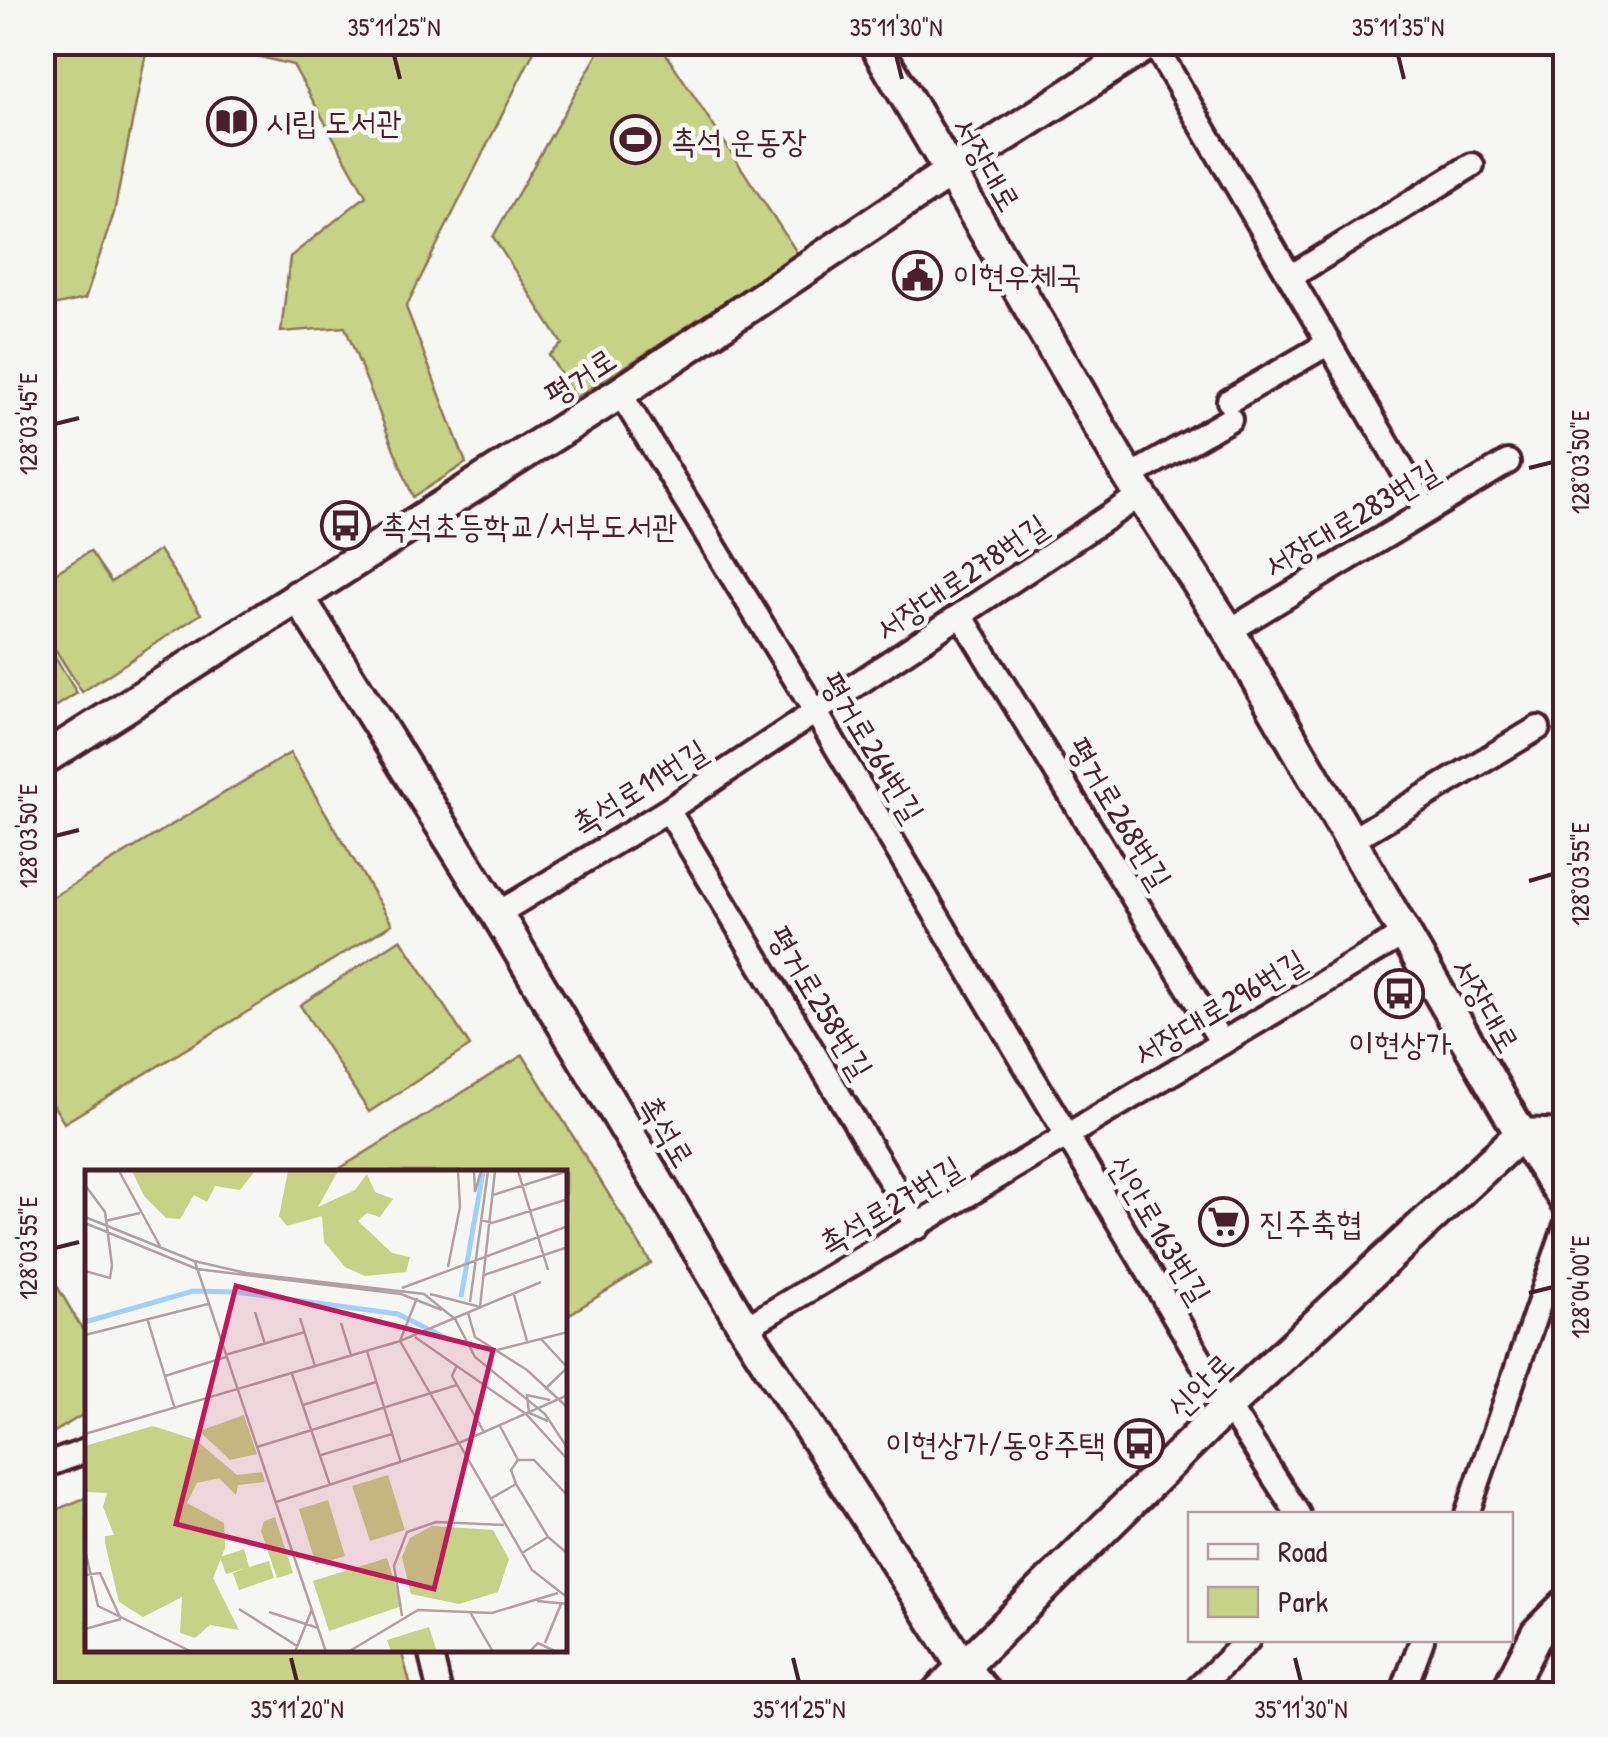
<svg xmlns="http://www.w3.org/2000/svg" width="1608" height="1737" viewBox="0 0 1608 1737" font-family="'Patrick Hand','Poor Story',sans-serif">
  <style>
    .green { fill: #c6d286; stroke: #887858; stroke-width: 2.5 }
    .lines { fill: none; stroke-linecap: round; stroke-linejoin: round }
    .minor-casing { stroke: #4a1f2b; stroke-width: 30 }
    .tertiary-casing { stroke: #4a1f2b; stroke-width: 38 }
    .minor { stroke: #f6f6f2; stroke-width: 22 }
    .tertiary { stroke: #f6f6f2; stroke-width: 30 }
    .ticks { fill: none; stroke: #4a1f2b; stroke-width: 4 }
    .labels { text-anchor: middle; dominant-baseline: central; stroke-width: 9; stroke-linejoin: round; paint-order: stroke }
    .poi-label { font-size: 32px; fill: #4a1f2b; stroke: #f6f6f2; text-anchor: start }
    .street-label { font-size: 32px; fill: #4a1f2b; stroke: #f6f6f2 }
    .inset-river { fill: none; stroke: #9fd1fc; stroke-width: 5 }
    .inset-road { fill: none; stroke: #b1a0a2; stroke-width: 2.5 }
    .view { fill: #c2185b; fill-opacity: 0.15; stroke: #c2185b; stroke-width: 5 }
    .inset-edge { fill: none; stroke: #4a1f2b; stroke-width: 5 }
    .neatline { fill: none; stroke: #4a1f2b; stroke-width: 4 }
    .ticks-label { font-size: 25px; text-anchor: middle; fill: #4a1f2b }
  </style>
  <rect width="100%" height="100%" fill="#f6f6f2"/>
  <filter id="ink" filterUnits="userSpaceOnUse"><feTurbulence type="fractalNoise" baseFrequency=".01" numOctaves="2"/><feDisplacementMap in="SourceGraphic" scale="20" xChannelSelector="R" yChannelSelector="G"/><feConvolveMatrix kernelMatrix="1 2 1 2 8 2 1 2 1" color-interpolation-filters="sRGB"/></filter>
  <g filter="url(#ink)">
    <path class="green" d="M 43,42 L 148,43 L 114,213 L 85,299 L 43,308 Z
      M 204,43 L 538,43 L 406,307 L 466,463 L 413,497 L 345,327 L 281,332 L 290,257 L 366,196 L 293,65 Z
      M 604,43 L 659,43 L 800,257 L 575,398 L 549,355 L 562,344 L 493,237 Z
      M 159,550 L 201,614 L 82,692 L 43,630 L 43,581 L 90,551 L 111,582 Z
      M 43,638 L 77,693 L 43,715 L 42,714 Z
      M 290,753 L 392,924 L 64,1123 L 43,1088 L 43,903 Z
      M 401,939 L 470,1046 L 369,1112 L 300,1005 Z
      M 523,1055 L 651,1263 L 565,1317 L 565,1172 L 334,1172 Z
      M 43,1262 L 87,1337 L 87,1412 L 43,1439 Z
      M 87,1497 L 88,1650 L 401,1650 L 413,1694 L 43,1694 L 43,1515 Z"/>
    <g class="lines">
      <defs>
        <path id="minor" d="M 1153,42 L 1426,510
          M 1290,277 L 1472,165
          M 620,393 L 815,711 L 1228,1406 L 1298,1514
          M 1229,401 L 1329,343
          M 1129,477 L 1230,419
          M 962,617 L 1222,1043
          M 1229,631 L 1508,462
          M 668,810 L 918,1227
          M 1350,841 L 1538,728
          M 497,914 L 668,810 L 1142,494
          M 745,1328 L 1404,934
          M 42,1467 L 88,1450
          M 1467,1514 L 1566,1225
          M 430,1650 L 440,1694
          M 1192,1694 L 1248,1640
          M 1402,1694 L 1422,1640"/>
        <path id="tertiary" d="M 874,42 L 1129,477 L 1229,631 L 1521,1134 L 1566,1201
          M 298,596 L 497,914 L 745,1328 L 964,1668 L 986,1694
          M 42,760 L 620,393 L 951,171 L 1151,42
          M 936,1694 L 1228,1406 L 1521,1134 L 1566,1136
          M 1506,1694 L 1537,1633 L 1566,1604"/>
      </defs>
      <use href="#minor" class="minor-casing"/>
      <use href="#tertiary" class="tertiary-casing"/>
      <use href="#minor" class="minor"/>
      <use href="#tertiary" class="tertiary"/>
    </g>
  </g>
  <path class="ticks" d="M 394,55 L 400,79M 896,55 L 902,79M 1398,55 L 1404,79M 55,424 L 79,418M 1529,468 L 1553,462M 55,836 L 79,830M 1529,881 L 1553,874M 55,1248 L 79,1242M 1529,1293 L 1553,1287M 291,1658 L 297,1682M 793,1658 L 799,1682M 1295,1658 L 1301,1682"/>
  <defs>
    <symbol id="library-ring" viewBox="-11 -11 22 22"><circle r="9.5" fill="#f6f6f2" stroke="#4a1f2b" stroke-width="1.5"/><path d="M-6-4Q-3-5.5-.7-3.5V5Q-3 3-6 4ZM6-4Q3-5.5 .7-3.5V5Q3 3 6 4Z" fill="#4a1f2b"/></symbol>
    <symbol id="stadium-ring" viewBox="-11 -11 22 22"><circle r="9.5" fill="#f6f6f2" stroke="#4a1f2b" stroke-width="1.5"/><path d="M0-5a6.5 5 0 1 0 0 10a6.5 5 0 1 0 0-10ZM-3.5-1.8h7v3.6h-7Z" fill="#4a1f2b"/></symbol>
    <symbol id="civic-ring" viewBox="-11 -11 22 22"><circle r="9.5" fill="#f6f6f2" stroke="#4a1f2b" stroke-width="1.5"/><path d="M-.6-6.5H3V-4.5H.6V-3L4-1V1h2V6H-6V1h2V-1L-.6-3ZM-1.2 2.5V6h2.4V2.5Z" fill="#4a1f2b"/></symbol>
    <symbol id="bus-ring" viewBox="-11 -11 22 22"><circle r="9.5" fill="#f6f6f2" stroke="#4a1f2b" stroke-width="1.5"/><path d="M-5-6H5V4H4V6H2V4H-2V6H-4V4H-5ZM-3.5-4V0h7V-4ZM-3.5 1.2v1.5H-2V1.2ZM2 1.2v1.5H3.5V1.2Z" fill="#4a1f2b"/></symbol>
    <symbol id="supermarket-ring" viewBox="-11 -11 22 22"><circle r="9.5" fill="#f6f6f2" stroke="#4a1f2b" stroke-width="1.5"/><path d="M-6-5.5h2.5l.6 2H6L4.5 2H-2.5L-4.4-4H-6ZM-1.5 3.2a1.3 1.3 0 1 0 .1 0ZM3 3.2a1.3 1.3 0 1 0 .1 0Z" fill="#4a1f2b"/></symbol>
  </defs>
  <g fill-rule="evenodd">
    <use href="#library-ring" x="204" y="94" width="55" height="55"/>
    <use href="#stadium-ring" x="608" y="112" width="55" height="55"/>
    <use href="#civic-ring" x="890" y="248" width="55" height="55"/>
    <use href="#bus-ring" x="318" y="498" width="55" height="55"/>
    <use href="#bus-ring" x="1372" y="966" width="55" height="55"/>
    <use href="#supermarket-ring" x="1196" y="1194" width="55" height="55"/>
    <use href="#bus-ring" x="1112" y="1416" width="55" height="55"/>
  </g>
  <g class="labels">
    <g class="poi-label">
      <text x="266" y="121">시립 도서관</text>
      <text x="671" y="140">촉석 운동장</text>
      <text x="953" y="275">이현우체국</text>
      <text x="381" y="525">촉석초등학교/서부도서관</text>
      <text x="1400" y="1043" text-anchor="middle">이현상가</text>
      <text x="1259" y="1222">진주축협</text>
      <text x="1105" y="1443" text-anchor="end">이현상가/동양주택</text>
    </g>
    <g class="street-label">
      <text transform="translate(987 164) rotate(60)">서장대로</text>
      <text transform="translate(580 376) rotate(-33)">평거로</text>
      <text transform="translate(1351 518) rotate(-31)">서장대로283번길</text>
      <text transform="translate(961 577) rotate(-34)">서장대로278번길</text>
      <text transform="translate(873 747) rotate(59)">평거로264번길</text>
      <text transform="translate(639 787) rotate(-32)">촉석로11번길</text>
      <text transform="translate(1120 813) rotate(59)">평거로268번길</text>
      <text transform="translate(821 1002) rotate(59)">평거로258번길</text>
      <text transform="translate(1486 1005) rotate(60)">서장대로</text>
      <text transform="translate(1219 1007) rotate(-31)">서장대로296번길</text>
      <text transform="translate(667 1131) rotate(59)">촉석로</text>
      <text transform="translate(890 1205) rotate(-31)">촉석로27번길</text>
      <text transform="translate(1160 1229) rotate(59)">신안로163번길</text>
      <text transform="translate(1200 1385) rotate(-44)">신안로</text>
    </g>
  </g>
  <g transform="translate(85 1170)">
    <rect width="482" height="482" fill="#f6f6f2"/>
    <path d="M 47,1 L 170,1 L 155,20 L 130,16 L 122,32 L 109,25 L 95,49 L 81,48 L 59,26 ZM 203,1 L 253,1 L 233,37 L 270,20 L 282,4 L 290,22 L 308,29 L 295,47 L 282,43 L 273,51 L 307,83 L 325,87 L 321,102 L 280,106 L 260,97 L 239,72 L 237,46 L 202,56 L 194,46 ZM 159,245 L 172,284 L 145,290 L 114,261 ZM 68,256 L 111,270 L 152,305 L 177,302 L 180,312 L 153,315 L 151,325 L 134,308 L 112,313 L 102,333 L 139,353 L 140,378 L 128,408 L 154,460 L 125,455 L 110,468 L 95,463 L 97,427 L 58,447 L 34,432 L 20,373 L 20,366 L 29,365 L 18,337 L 22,323 L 0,322 L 0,276 ZM 303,305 L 320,360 L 285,371 L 267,316 ZM 243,330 L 260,386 L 231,395 L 214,339 ZM 190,347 L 208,403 L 192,408 L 176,361 L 179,351 ZM 347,356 L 408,360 L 424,389 L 413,422 L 374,434 L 326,424 L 317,387 L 325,368 ZM 159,379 L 164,397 L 184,391 L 189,408 L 154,420 L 148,403 L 160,398 L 141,404 L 135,387 ZM 302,388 L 317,436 L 244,461 L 228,411 ZM 344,457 L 352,482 L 306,482 L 302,470 Z" fill="#c6d286"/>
    <path class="inset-river" d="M 376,127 L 398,2M 0,152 L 108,121 L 150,122 L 313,144 L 363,169"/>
    <path class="inset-road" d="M 34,1 L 75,76M 389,1 L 390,22 L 396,1M 433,1 L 463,100M 0,15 L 20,42 L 27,95 L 25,108 L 0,101M 408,25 L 483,1M 0,47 L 109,91 L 161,103 L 339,124 L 370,149 L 390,187 L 460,244 L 483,279M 396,50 L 407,53 L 483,29M 20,51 L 55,43M 0,53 L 112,99 L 316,124 L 357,140M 110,92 L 241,482M 363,97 L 375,37 L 373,1M 399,105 L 483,77M 317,118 L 483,56M 345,124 L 395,137 L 410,1M 429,125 L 442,171M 332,128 L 315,171 L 447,400 L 483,428M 385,132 L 403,1M 170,142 L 180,174M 383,143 L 390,167 L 442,200 L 483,238M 62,148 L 90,239M 215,148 L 230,196M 256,153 L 266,185M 0,165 L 123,134M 330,167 L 441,244 L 483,290M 456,169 L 482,197M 412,180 L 483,162M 282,181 L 316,293M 140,185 L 220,162M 372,195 L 367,206 L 399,262M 207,204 L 245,315M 80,206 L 141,187M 460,219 L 483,197M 218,235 L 291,212M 463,251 L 444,243 L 442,225 L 465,230M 415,256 L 433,290M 0,264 L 315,171 L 456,112M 172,277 L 372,215M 236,285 L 307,264M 433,290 L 426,300 L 431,314 L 463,367 L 483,384M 433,290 L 449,290 L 483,326M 405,329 L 431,314M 191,332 L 374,273 L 483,225M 0,380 L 13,436 L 107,482M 437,383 L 463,367M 0,405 L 15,403 L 35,447M 452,431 L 483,434M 154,439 L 212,476M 184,442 L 233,458M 385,442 L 408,482M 317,446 L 309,396 L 322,362 L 351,352 L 419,355M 0,459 L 36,449M 460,473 L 476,434M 210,482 L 227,439M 263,482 L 333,440 L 407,443 L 473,423M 444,482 L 453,473 L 472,482"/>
    <path class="view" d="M 151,116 L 408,180 L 349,419 L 91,354 Z"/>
    <rect width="482" height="482" class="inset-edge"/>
  </g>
  <rect width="1608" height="1737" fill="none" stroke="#f6f6f2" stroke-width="110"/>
  <rect x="1188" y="1512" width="325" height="130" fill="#f6f6f2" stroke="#b1a0a2" stroke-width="2.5"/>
  <rect x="1208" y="1544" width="50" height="15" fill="#f6f6f2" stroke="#b1a0a2" stroke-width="2.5"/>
  <text x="1278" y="1562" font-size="30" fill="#4a1f2b">Road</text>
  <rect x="1208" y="1587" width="50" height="30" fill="#c6d286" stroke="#b1a0a2" stroke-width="2.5"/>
  <text x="1278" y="1612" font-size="30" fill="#4a1f2b">Park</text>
  <rect x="55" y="55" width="1498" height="1627" class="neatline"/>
  <g class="ticks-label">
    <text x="394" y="36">35°11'25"N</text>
    <text x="896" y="36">35°11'30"N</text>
    <text x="1398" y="36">35°11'35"N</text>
    <text transform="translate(28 424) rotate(-90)" y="9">128°03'45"E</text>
    <text transform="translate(1580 462) rotate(-90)" y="9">128°03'50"E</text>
    <text transform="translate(28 836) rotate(-90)" y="9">128°03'50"E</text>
    <text transform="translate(1580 874) rotate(-90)" y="9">128°03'55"E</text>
    <text transform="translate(28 1248) rotate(-90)" y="9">128°03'55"E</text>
    <text transform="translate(1580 1287) rotate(-90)" y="9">128°04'00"E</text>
    <text x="297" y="1718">35°11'20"N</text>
    <text x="799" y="1718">35°11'25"N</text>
    <text x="1301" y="1718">35°11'30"N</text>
  </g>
</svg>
